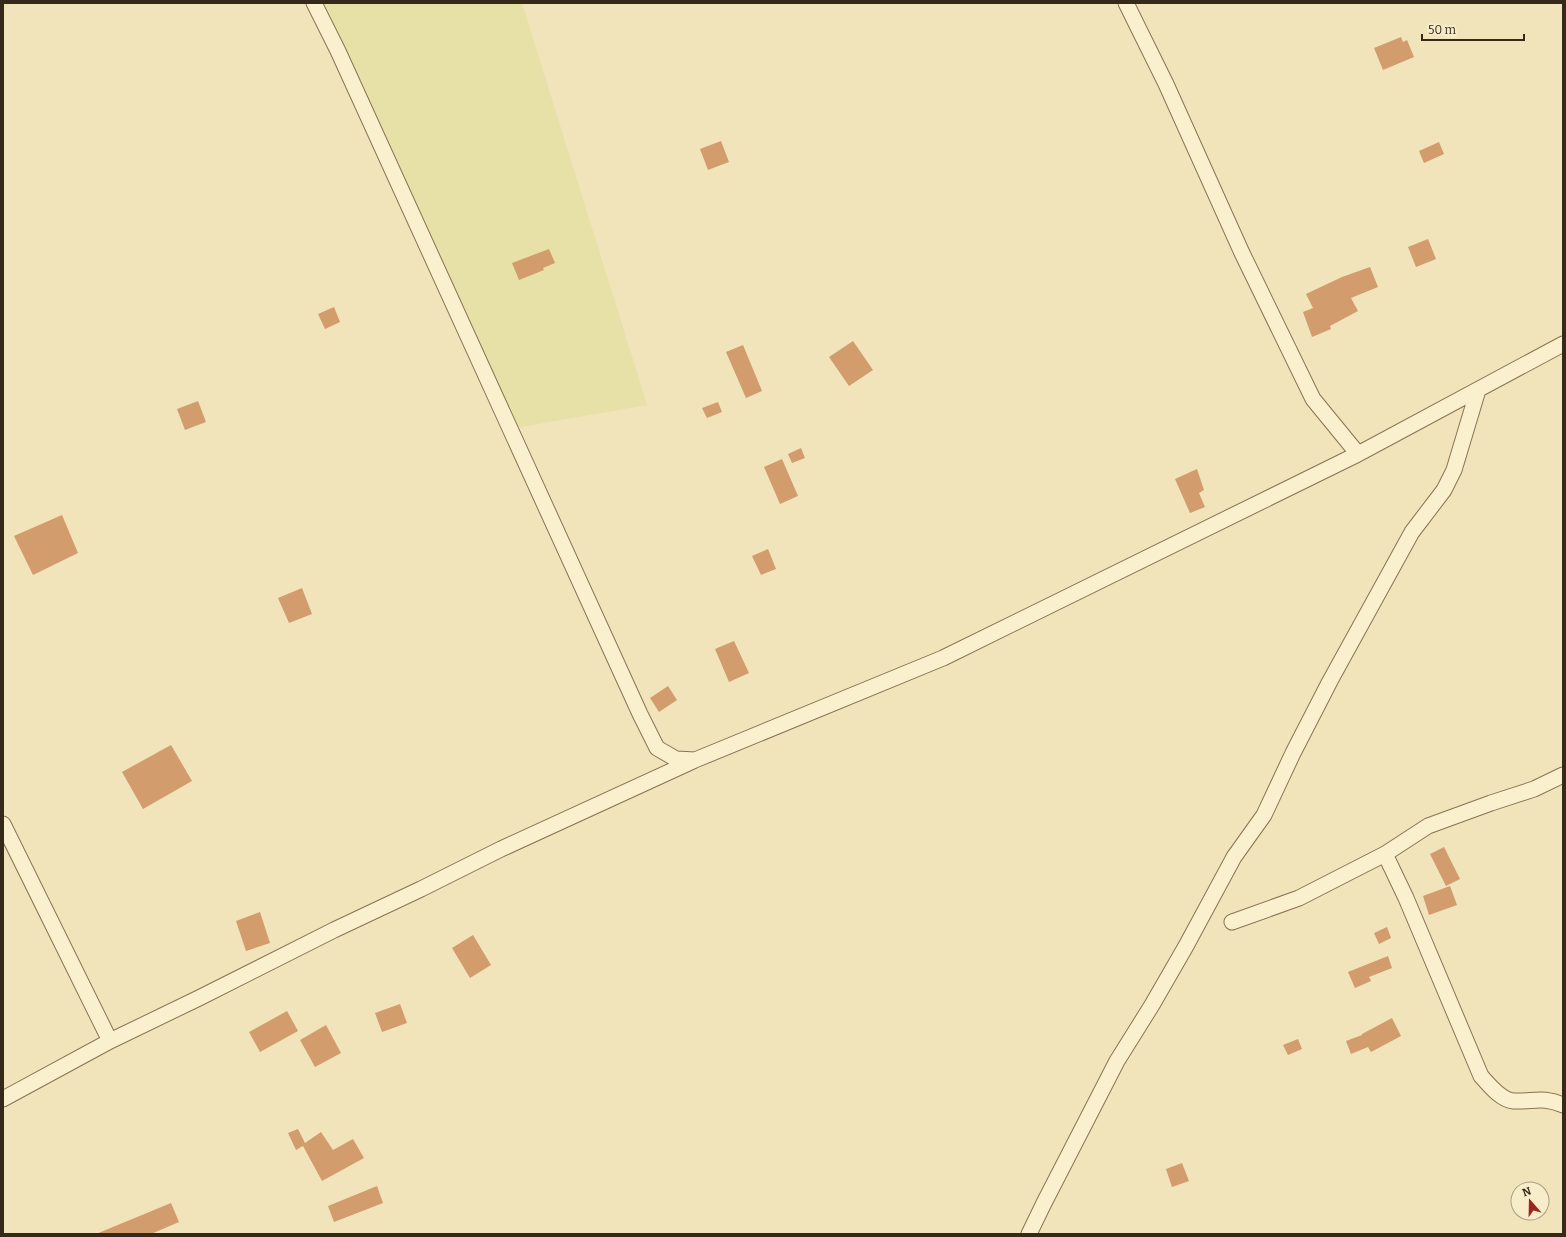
<svg xmlns="http://www.w3.org/2000/svg" width="1566" height="1237" viewBox="0 0 1566 1237" font-family="Bitter,serif">
  <style>
    .farmland { fill: #e7e0a7 }
    .building { fill: #d29c6d }
    .lines { fill: none; stroke-linecap: round; stroke-linejoin: round }
    .street-casing { stroke: #897253; stroke-width: 17 }
    .street { stroke: #fbf0ce; stroke-width: 15 }
  </style>
  <rect width="100%" height="100%" fill="#f1e3ba"/>
  <path class="farmland" d="M 324,3 L 522,3 L 647,405 L 509,429 Z"/>
  <path class="building" d="M 1401,37 L 1403,42 L 1407,40 L 1414,57 L 1383,70 L 1374,48 Z
    M 721,141 L 729,162 L 708,170 L 700,149 Z
    M 1439,142 L 1444,154 L 1424,163 L 1419,151 Z
    M 1428,239 L 1436,259 L 1416,267 L 1408,247 Z
    M 549,249 L 555,263 L 543,268 L 544,270 L 519,280 L 512,263 Z
    M 1370,267 L 1378,287 L 1351,298 L 1358,311 L 1330,326 L 1331,329 L 1312,337 L 1303,312 L 1313,308 L 1306,294 L 1342,277 Z
    M 334,307 L 340,322 L 325,329 L 318,314 Z
    M 853,341 L 873,370 L 849,386 L 829,357 Z
    M 743,345 L 762,391 L 746,398 L 726,352 Z
    M 198,401 L 206,422 L 185,430 L 177,409 Z
    M 718,402 L 722,412 L 707,418 L 702,408 Z
    M 801,448 L 805,458 L 792,463 L 788,454 Z
    M 782,459 L 798,496 L 780,504 L 764,467 Z
    M 1197,469 L 1204,490 L 1199,493 L 1205,507 L 1190,513 L 1175,479 Z
    M 62,515 L 78,553 L 33,575 L 14,536 Z
    M 768,549 L 776,569 L 761,575 L 752,556 Z
    M 302,588 L 312,614 L 289,623 L 278,598 Z
    M 734,641 L 749,673 L 729,682 L 715,649 Z
    M 668,686 L 677,700 L 659,712 L 650,698 Z
    M 171,745 L 192,781 L 143,809 L 122,772 Z
    M 1444,847 L 1460,879 L 1446,886 L 1430,854 Z
    M 1450,886 L 1457,905 L 1429,915 L 1423,896 Z
    M 260,912 L 270,943 L 246,951 L 236,921 Z
    M 1387,927 L 1391,938 L 1379,944 L 1374,933 Z
    M 473,935 L 491,965 L 470,978 L 452,948 Z
    M 1388,956 L 1392,968 L 1369,977 L 1371,981 L 1355,988 L 1348,972 Z
    M 400,1004 L 407,1023 L 382,1032 L 375,1013 Z
    M 287,1011 L 298,1031 L 260,1052 L 249,1032 Z
    M 1392,1018 L 1401,1036 L 1371,1052 L 1368,1047 L 1351,1054 L 1346,1041 L 1362,1035 L 1362,1034 Z
    M 326,1025 L 341,1053 L 315,1067 L 300,1040 Z
    M 1298,1039 L 1302,1049 L 1288,1055 L 1283,1045 Z
    M 298,1129 L 305,1143 L 321,1132 L 333,1150 L 353,1139 L 364,1158 L 322,1181 L 303,1146 L 296,1150 L 288,1133 Z
    M 1182,1163 L 1189,1181 L 1172,1187 L 1166,1169 Z
    M 377,1186 L 383,1203 L 334,1222 L 328,1206 Z
    M 171,1203 L 179,1222 L 151,1234 L 96,1234 Z"/>
  <g class="lines">
    <defs>
      <path id="street" d="M 314,3 L 338,51 L 640,714 L 657,748 L 676,759 L 695,760 L 943,658 L 1358,454 L 1563,344
        M 1126,3 L 1166,84 L 1242,253 L 1313,399 L 1358,454
        M 3,824 L 110,1041
        M 1385,854 L 1406,898 L 1481,1076 C 1489,1085 1501,1100 1513,1101 C 1533,1102 1543,1096 1563,1105
        M 1232,922 L 1299,898 L 1385,854 L 1428,826 L 1491,803 L 1534,789 L 1563,775
        M 3,1099 L 110,1041 L 199,998 L 334,930 L 421,889 L 501,849 L 693,761
        M 1029,1234 L 1044,1203 L 1117,1061 L 1152,1005 L 1186,946 L 1234,857 L 1264,815 L 1293,753 L 1330,681 L 1412,532 L 1444,490 L 1454,470 L 1478,390"/>
    </defs>
    <use href="#street" class="street-casing"/>
    <use href="#street" class="street"/>
  </g>
  <rect width="1566" height="1237" fill="none" stroke="#36291a" stroke-width="8"/>
  <g transform="translate(1530 1201) rotate(340)"><circle r="19" fill="#f8edca" stroke="#aa9f84"/>
  <path d="M0-3L7 15L0 10L-7 15Z" fill="#9c251f"/>
  <text y="-6" font-size="11" font-weight="bold" text-anchor="middle" fill="#36291a">N</text>
  </g>
  <path d="M1422 34v6h102v-6" fill="none" stroke="#36291a" stroke-width="2"/>
  <text x="1428" y="34" font-size="12" fill="#36291a" stroke="#f8edca" stroke-width="3" paint-order="stroke">50 m</text>
</svg>
